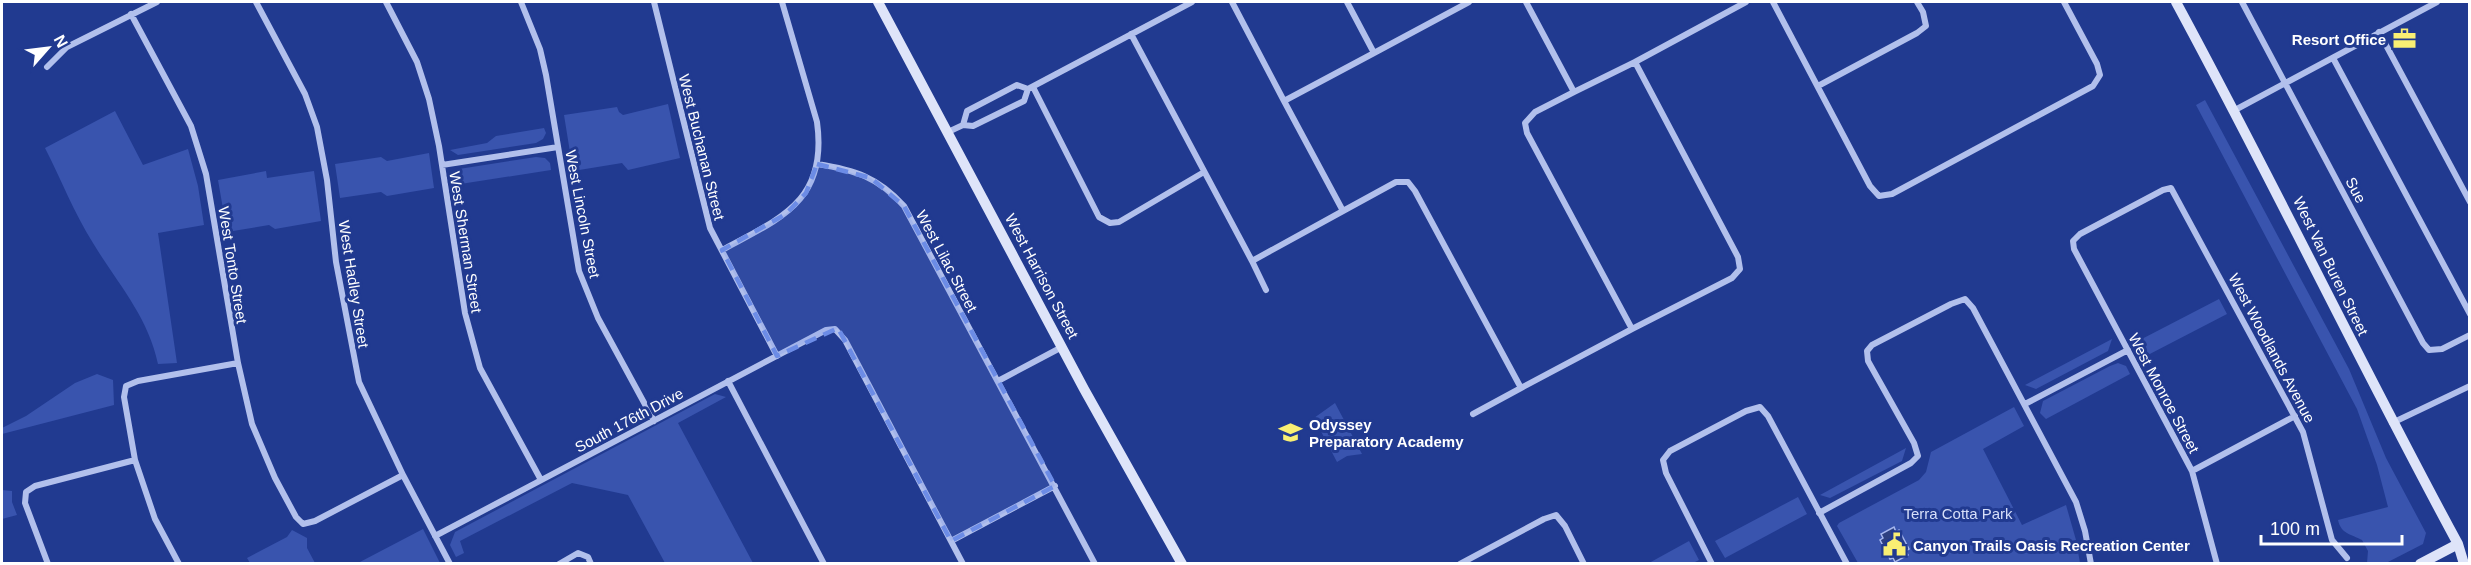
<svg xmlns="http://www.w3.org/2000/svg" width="2471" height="565" viewBox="0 0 2471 565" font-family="Helvetica,sans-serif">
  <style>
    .green { fill: #3954ae }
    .water { fill: #2e4181; stroke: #a6b7ee; stroke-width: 1.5 }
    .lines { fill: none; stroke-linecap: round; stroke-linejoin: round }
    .street { stroke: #b2c0ec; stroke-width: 6 }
    .secondary { stroke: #dee4f9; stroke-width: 10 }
    .marked { fill: #6c8ce6; fill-opacity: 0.2; stroke: #6c8ce6; stroke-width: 4.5; stroke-dasharray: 12 8; stroke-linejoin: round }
    .labels { text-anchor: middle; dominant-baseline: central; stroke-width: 6; stroke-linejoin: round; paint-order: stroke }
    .poi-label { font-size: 15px; font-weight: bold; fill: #fff; stroke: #213a90; text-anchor: start }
    .street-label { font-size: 15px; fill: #fff; stroke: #213a90 }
    .park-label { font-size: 15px; fill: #d7dff9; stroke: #213a90 }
  </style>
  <rect width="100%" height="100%" fill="#213a90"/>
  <path class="green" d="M 2205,100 L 2349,369 L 2386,458 L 2426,533 L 2423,544 L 2386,563 L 2367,563 L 2368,551 L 2362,540 C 2351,534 2341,534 2338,520 L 2388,507 L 2377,465 L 2357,409 L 2196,105 Z
    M 668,104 L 680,158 L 628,170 L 622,163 L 573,171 L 564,115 L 617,107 L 619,112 L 623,115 Z
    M 115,111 L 143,165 L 188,149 L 198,186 L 204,225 L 158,233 L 177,363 L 158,364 C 148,316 117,283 93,243 C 74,213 61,179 45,148 Z
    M 544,128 L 546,133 L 543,139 L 536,143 L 458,155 L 450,150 L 487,143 L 496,136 Z
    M 429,153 L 434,188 L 387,196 L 381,192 L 340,198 L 335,164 L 381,157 L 387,161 Z
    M 536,157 L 545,158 L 550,163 L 551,170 L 454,185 L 453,178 L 459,169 Z
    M 266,171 L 267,178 L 314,171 L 321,221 L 275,229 L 269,225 L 227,232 L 218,180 Z
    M 2219,299 L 2227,314 L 2144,357 L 2136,342 Z
    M 2112,339 L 2108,351 L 2036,389 L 2025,385 Z
    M 2118,363 L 2126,366 L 2130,374 L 2046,419 L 2040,413 L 2043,401 L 2110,366 Z
    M 97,374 L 113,380 L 114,405 L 2,434 L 2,428 L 26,416 L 75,383 Z
    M 715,394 L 726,397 L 678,423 L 753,563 L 665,563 L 628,495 L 572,483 L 460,541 L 464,553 L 456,557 L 450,545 L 455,532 Z
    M 1335,403 L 1362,454 L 1347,456 L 1337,462 L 1314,418 Z
    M 2014,407 L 2024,426 L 1983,449 L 2022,525 L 2066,505 L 2076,540 L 2080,563 L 1858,563 L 1837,526 L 1839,523 L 1919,480 L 1926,472 L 1931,452 Z
    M 1906,448 L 1902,461 L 1830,498 L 1820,495 Z
    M 2,490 L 12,491 L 12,502 L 17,515 L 2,519 Z
    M 1798,497 L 1807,514 L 1725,558 L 1715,541 Z
    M 423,529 L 440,563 L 358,563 Z
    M 292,530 L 307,538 L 307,548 L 315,563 L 250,563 L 247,558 L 287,537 Z
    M 1689,541 L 1699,560 L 1693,563 L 1649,563 Z"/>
  <path class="water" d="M 1894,527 L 1896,532 L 1899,530 L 1909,549 L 1906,551 L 1908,555 L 1895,562 L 1893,558 L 1890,559 L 1880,540 L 1883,538 L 1881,534 Z"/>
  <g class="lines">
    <path class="street" d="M 256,2 L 305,94 L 317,127 L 327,180 L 336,262 L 359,382 L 403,475 L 450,564
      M 386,2 L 417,62 L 429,99 L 439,146 L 465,313 L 480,368 L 541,480
      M 521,2 L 540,49 L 546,75 L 579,271 L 598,318 L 654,421
      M 654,2 L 710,228 L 777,356
      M 1232,2 L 1284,101 L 1374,53 L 1347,2
      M 1773,2 L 1870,186 L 1879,196 L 1892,194 L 2093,86 L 2100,75 L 2097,64 L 2064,2
      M 2242,2 L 2423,343 L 2429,350 L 2442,349 L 2470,335
      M 131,14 L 191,126 L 206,174 L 238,363 L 252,424 L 275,478 L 296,517 L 303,524 L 315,521 L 403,475
      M 2379,32 L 2470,202
      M 1131,34 L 1252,261 L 1343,211
      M 1374,53 L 1469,2
      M 2333,58 L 2470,314
      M 1635,62 L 1746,2
      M 47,67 L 67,47 L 157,2
      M 1818,86 L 1917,33 L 1926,26 L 1923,12 L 1917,2
      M 1033,87 L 1099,217 L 1110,223 L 1119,222 L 1204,172
      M 1574,92 L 1635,62 L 1738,257 L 1740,269 L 1732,278 L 1632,329
      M 1284,101 L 1343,211 L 1396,182 L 1408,182 L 1415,191 L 1521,388 L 1473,414
      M 2235,110 L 2437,2
      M 963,125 L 967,111 L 1017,85 L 1028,89
      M 948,132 L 963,125 L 973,126 L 1024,101 L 1028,89 L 1192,2
      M 817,164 C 855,170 878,177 904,206 L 1095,564
      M 442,165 L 558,147
      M 722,250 C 781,218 828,201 817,122 L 782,2
      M 1252,261 L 1266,290
      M 728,381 L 824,564
      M 998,381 L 1062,347
      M 1521,388 L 1632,329 L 1527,133 L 1525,123 L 1535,112 L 1574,92 L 1526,2
      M 2025,404 L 2128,350
      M 2392,423 L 2470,386
      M 2192,471 L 2295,416
      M 1819,513 L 1911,463 L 1918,456 L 1914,443 L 1868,361 L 1867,351 L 1872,345 L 1951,304 L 1965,299 L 1973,308 L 2076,502 L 2085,531 L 2091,564
      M 435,536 L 826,330 L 835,329 L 845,340 L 963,564
      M 951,541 L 1055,486
      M 48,564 L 25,503 L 26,492 L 35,486 L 135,460
      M 179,564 L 155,519 L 135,460 L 124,397 L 126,386 L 138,381 L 238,363
      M 559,564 L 578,553 L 588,557 L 591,564
      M 1460,564 L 1544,519 L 1556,515 L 1565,526 L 1584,564
      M 1712,564 L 1666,473 L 1663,460 L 1670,451 L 1746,411 L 1760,407 L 1768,416 L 1847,564
      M 2217,564 L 2192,471 L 2074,249 L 2073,241 L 2080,234 L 2163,190 L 2171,188 L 2303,432 L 2332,540 L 2347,558"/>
    <path class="secondary" d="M 878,2 L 1084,389 L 1182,564
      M 2176,2 C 2273,181 2361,365 2458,544 L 2464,564
      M 2420,564 L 2458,544"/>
  </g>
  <path class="marked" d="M 817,164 L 871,178 L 904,206 L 1055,486 L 951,541 L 838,328 L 777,356 L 722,250 L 786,214 L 806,193 Z"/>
  <defs>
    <symbol id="office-bare" viewBox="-9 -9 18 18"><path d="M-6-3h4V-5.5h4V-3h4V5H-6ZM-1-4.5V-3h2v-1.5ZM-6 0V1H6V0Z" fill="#f9ef73" stroke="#213a90" stroke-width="2.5" paint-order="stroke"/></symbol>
    <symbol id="school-bare" viewBox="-9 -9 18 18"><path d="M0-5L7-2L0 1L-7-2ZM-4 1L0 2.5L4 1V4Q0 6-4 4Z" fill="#f9ef73" stroke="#213a90" stroke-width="2.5" paint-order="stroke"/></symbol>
    <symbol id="civic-bare" viewBox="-9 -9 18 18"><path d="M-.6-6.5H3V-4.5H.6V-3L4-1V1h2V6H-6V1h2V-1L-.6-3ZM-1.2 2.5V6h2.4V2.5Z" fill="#f9ef73" stroke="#213a90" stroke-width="2.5" paint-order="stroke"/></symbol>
  </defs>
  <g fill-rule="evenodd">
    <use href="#office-bare" x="2388" y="22" width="33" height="33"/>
    <use href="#school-bare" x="1274" y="416" width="33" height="33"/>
    <use href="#civic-bare" x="1878" y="528" width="33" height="33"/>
  </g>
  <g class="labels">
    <g class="poi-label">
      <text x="2386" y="39" text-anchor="end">Resort Office</text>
      <text x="1309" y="424">Odyssey<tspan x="1309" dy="17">Preparatory Academy</tspan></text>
      <text x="1913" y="545">Canyon Trails Oasis Recreation Center</text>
    </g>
    <g class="street-label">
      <text transform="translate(702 147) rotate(76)">West Buchanan Street</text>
      <text transform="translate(2356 190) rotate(62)">Sue</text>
      <text transform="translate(583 214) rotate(79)">West Lincoln Street</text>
      <text transform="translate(466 242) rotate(81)">West Sherman Street</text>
      <text transform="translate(947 261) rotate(62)">West Lilac Street</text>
      <text transform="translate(233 265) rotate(81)">West Tonto Street</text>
      <text transform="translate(2331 266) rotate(64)">West Van Buren Street</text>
      <text transform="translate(1042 276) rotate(62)">West Harrison Street</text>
      <text transform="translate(354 284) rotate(81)">West Hadley Street</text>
      <text transform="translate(2272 348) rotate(62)">West Woodlands Avenue</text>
      <text transform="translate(2164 393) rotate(62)">West Monroe Street</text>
      <text transform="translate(629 420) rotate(-28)">South 176th Drive</text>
    </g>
    <g class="park-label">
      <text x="1958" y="513">Terra Cotta Park</text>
    </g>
  </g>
  <rect width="2471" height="565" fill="none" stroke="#ffffff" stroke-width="6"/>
  <g transform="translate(48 48) rotate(62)" stroke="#213a90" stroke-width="4.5" paint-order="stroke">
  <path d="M0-4.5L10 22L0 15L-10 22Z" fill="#ffffff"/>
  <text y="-9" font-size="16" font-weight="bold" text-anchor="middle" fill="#ffffff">N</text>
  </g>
  <path d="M2261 535v9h141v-9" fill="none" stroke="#ffffff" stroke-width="3"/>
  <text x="2270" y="535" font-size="18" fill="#ffffff" stroke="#213a90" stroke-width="4.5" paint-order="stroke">100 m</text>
</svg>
